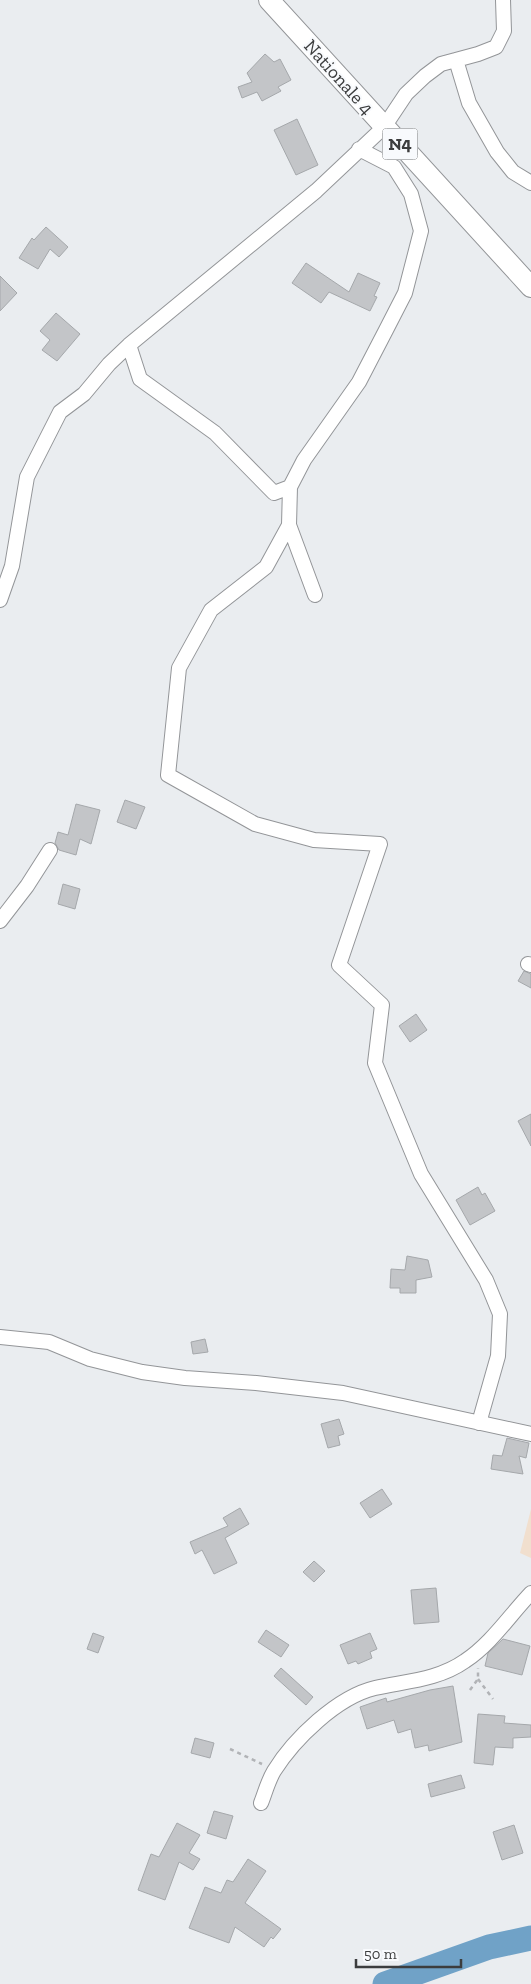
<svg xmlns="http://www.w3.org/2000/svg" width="531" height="1984" viewBox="0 0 531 1984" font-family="'Zilla Slab',serif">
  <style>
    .commercial { fill: #f1dfce }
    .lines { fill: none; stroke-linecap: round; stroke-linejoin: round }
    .river { stroke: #70a2c7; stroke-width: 25 }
    .building { fill: #c3c5c8; stroke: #a5a8ab }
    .minor-casing { stroke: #939598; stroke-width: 16 }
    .highway-casing { stroke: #939598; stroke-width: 22 }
    .path { stroke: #b1b3b6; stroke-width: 2.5; stroke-dasharray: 4 4; stroke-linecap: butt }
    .minor { stroke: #fff; stroke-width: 14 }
    .highway { stroke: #fff; stroke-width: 20 }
    .labels { text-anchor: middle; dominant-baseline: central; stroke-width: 4; stroke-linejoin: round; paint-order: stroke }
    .shield { fill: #f8fafd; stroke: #747677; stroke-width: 1 }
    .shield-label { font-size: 18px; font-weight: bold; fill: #3c3d3e }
    .street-label { font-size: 19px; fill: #3c3d3e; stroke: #f8fafd }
  </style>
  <rect width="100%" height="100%" fill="#eaedf0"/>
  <path class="commercial" d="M 531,1509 L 531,1558 L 520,1553 Z"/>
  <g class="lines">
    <path class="river" d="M 385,1984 L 489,1947 L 531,1938"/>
  </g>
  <path class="building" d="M 265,54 L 274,62 L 280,59 L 291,80 L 278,87 L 281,91 L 262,101 L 257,92 L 242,98 L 238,87 L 252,82 L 247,73 Z
    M 297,119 L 318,165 L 296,175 L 274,130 Z
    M 46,227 L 68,247 L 59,257 L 50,249 L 38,269 L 19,258 L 32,238 L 34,240 Z
    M 306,263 L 349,292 L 358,273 L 380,283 L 374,296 L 377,297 L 370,311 L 329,292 L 321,303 L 292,283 Z
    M 0,276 L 17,293 L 0,311 Z
    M 56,313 L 80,334 L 57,361 L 42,350 L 50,340 L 40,331 Z
    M 125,800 L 145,807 L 136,829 L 117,822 Z
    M 76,804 L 100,810 L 91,844 L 80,839 L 76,855 L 59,850 L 55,843 L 58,832 L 68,835 Z
    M 63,884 L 80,889 L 75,909 L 58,904 Z
    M 524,971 L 531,974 L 531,988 L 518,981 Z
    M 416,1014 L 427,1030 L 410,1042 L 399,1026 Z
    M 531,1114 L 531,1146 L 518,1121 Z
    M 478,1187 L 482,1195 L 485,1193 L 495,1211 L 470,1225 L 456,1200 Z
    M 407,1256 L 428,1260 L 429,1264 L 432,1277 L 416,1280 L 416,1293 L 400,1293 L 400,1288 L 390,1288 L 391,1269 L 405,1270 Z
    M 205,1339 L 208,1352 L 193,1354 L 191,1342 Z
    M 339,1419 L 344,1434 L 338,1436 L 340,1445 L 328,1448 L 321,1424 Z
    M 507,1438 L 529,1443 L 526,1458 L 519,1456 L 523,1474 L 491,1469 L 493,1455 L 502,1456 Z
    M 382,1489 L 392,1504 L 370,1518 L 360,1503 Z
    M 240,1508 L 249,1524 L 225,1538 L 237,1563 L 214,1574 L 202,1550 L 195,1554 L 190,1542 L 228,1526 L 223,1518 Z
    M 314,1561 L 325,1571 L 314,1582 L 303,1572 Z
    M 436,1588 L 439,1622 L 414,1624 L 411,1590 Z
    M 266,1630 L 289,1645 L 281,1657 L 258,1642 Z
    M 93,1633 L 104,1637 L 98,1653 L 87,1649 Z
    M 370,1633 L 377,1649 L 370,1652 L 372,1658 L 358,1664 L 356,1661 L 348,1664 L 340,1645 Z
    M 503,1639 L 530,1646 L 522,1675 L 485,1666 L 488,1653 Z
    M 281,1668 L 313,1697 L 306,1705 L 274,1676 Z
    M 453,1686 L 462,1742 L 429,1751 L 428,1745 L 415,1748 L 411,1729 L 398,1733 L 394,1720 L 367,1729 L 360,1707 L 386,1698 L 387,1702 L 430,1690 Z
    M 478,1714 L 505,1716 L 504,1723 L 531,1725 L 531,1737 L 513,1738 L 513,1748 L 495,1747 L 493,1765 L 474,1763 Z
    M 195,1738 L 214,1743 L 210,1758 L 191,1753 Z
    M 461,1775 L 465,1788 L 431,1797 L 428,1784 Z
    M 214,1811 L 233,1816 L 226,1839 L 207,1833 Z
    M 177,1823 L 200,1835 L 189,1853 L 200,1859 L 193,1870 L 179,1862 L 165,1900 L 138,1890 L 151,1854 L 159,1857 Z
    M 514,1825 L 523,1853 L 502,1860 L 493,1832 Z
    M 248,1859 L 266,1871 L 245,1903 L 281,1929 L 273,1939 L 271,1937 L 264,1947 L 235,1927 L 229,1943 L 189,1928 L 205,1887 L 221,1893 L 227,1880 L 233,1882 Z"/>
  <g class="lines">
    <defs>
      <path id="minor" d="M 456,60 L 469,103 L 497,152 L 513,172 L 531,183
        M 129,345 L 140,379 L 215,433 L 274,493 L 290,487
        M 289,525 L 266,567 L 211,610 L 179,668 L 168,775 L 255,824 L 314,840 L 380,844 L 339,965 L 382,1005 L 375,1063 L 421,1174 L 486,1280 L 500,1314 L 498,1356 L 479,1423
        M 315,595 L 289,525 L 290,487 L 304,460 L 359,382 L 386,330 L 405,293 L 421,231 L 411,194 L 394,167 L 359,149
        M 0,600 L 12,566 L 27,477 L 60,412 L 84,394 L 109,364 L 129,345 L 316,191 L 384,127 L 406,94 L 425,76 L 441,64 L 478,54 L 496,47 L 504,31 L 503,0
        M 0,921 L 27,886 L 50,850
        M 528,964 L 531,965
        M 0,1337 L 49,1342 L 90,1359 L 142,1372 L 185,1378 L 256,1383 L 343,1393 L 531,1434
        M 261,1803 C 265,1793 268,1781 274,1771 C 294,1739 337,1697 375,1688 C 406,1681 438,1680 465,1661 C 491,1644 510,1615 531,1593"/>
      <path id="highway" d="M 269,0 L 531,287"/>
    </defs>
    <use href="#minor" class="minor-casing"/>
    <use href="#highway" class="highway-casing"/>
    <path class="path" d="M 478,1679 L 493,1699
      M 470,1690 L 478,1679 L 478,1668
      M 230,1749 L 262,1764"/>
    <use href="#minor" class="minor"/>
    <use href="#highway" class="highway"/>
  </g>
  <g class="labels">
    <rect class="shield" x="382.5" y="128.5" width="35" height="31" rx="4"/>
    <g class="shield-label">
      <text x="400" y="144">N4</text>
    </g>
    <g class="street-label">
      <text transform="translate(339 77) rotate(48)">Nationale 4</text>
    </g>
  </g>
  <path d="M356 1959v8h105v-8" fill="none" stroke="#3c3d3e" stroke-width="2.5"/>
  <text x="364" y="1959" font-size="15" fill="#3c3d3e" stroke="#f8fafd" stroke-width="4" paint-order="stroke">50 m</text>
</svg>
